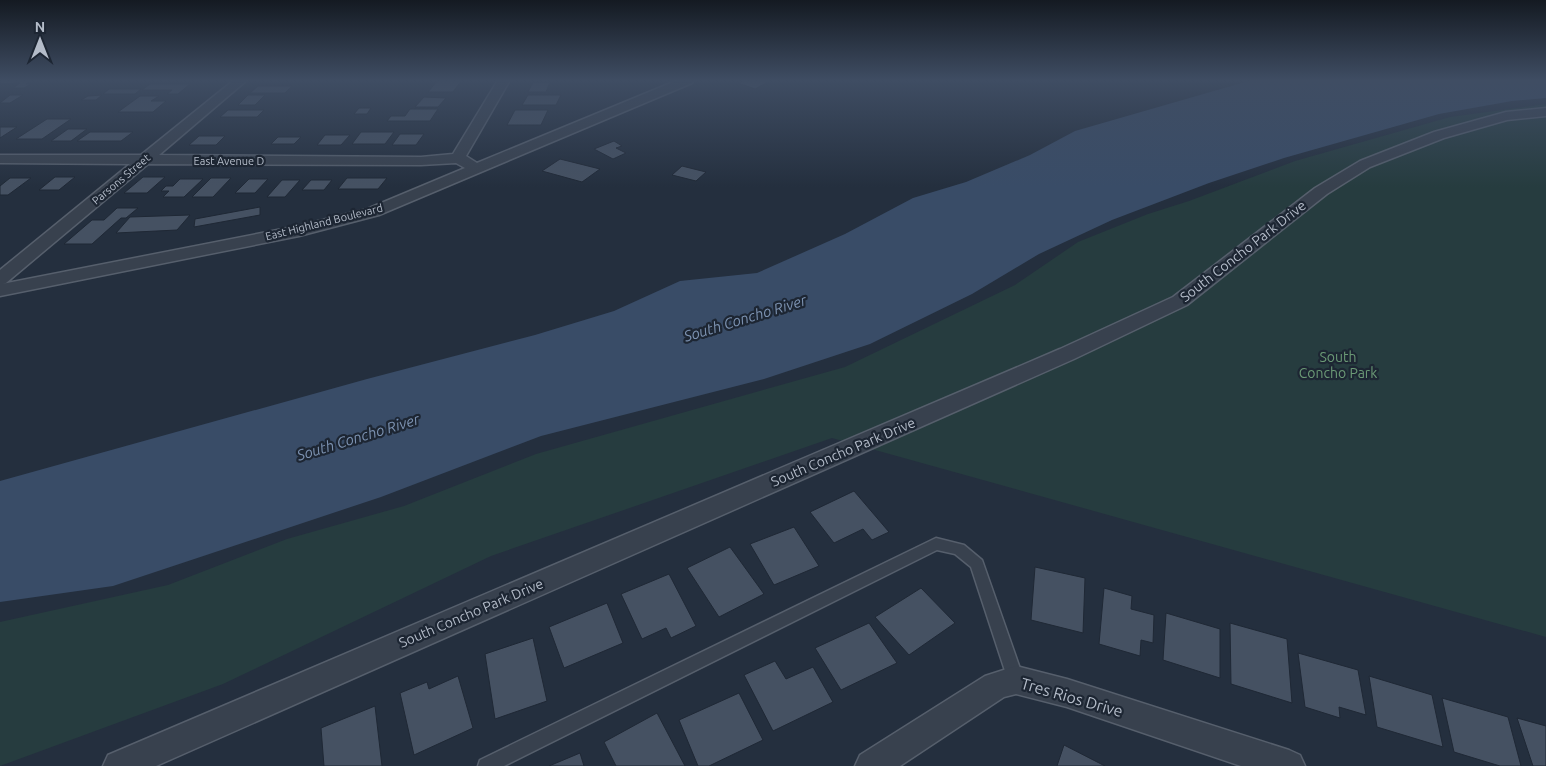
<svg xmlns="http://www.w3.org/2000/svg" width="1546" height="766" viewBox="0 0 1546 766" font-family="Ubuntu,sans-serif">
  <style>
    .green { fill: #263c3f }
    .water { fill: #394c67 }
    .building { fill: #455162; stroke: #1f2835 }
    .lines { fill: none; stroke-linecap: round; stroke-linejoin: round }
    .lane-casing { stroke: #565f6c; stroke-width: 3 }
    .street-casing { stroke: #565f6c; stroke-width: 3 }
    .lane { fill: #38414e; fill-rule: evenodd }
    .street { fill: #38414e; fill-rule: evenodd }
    .labels { text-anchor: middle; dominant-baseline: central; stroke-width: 4.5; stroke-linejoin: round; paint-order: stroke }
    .far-street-label { font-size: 11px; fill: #b4bcc9; stroke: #1d2633 }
    .street-label { font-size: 14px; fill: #b4bcc9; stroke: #1d2633 }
    .park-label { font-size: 14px; fill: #6b9a76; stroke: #1d2633 }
    .water-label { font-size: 15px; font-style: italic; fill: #7c92b1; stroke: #1d2633 }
    .near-street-label { font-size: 16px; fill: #b4bcc9; stroke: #1d2633 }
  </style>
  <rect width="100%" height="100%" fill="#242f3e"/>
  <path class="green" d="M 1546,104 L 1546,637 L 832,438 L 491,556 L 223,684 L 0,766 L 0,622 L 168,585 L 287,539 L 404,506 L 536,454 L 845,367 L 1015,285 L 1078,242 L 1148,214 L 1189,201 L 1295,161 L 1450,117 Z"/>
  <path class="water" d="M 1252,80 L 1546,80 L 1546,98 L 1512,101 L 1439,114 L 1284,158 L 1209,183 L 1112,220 L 1039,254 L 972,294 L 870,344 L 764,379 L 541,436 L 381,497 L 113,586 L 0,602 L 0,481 L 367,379 L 535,335 L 614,311 L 680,281 L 757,273 L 845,234 L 913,198 L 966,182 L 1030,155 L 1075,131 Z"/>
  <path class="building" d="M 0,80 L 33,80 L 26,84 L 31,84 L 24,88 L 13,88 L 20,83 L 0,84 Z
    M 745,80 L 772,80 L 755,89 L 738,83 Z
    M 437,81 L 461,81 L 453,92 L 428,92 Z
    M 533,82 L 550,82 L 546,92 L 528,92 Z
    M 150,84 L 190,84 L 178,94 L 167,94 L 172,90 L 142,90 Z
    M 258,86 L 292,86 L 285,93 L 250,93 Z
    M 109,89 L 141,89 L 135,94 L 103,94 Z
    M 10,95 L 23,95 L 10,103 L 0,103 Z
    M 102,95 L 96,100 L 81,100 L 88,96 Z
    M 248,95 L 265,95 L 255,105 L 238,105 Z
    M 528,95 L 561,95 L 556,105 L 522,105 Z
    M 140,96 L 159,96 L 151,101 L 166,101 L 153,112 L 118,112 Z
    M 424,97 L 446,98 L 438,107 L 415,107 Z
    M 359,108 L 371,108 L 367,114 L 354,114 Z
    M 410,109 L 438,109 L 430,121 L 387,121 L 391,116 L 405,116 Z
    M 228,110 L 264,110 L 257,117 L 220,117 Z
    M 515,110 L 548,110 L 541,125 L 507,125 Z
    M 47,119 L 71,119 L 42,139 L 16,139 Z
    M 0,127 L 17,127 L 0,138 Z
    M 68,129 L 87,129 L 71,141 L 51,141 Z
    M 90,132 L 133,132 L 121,141 L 77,141 Z
    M 361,132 L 394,132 L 385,144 L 352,144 Z
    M 400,134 L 424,134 L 416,145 L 392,145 Z
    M 325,135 L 350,135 L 341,145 L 317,145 Z
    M 199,136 L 225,136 L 216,145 L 189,145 Z
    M 278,137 L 301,137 L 294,144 L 271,144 Z
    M 614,141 L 622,146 L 616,148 L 626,153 L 613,159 L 594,149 Z
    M 560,159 L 600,169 L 582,182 L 542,171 Z
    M 682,166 L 706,172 L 696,181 L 672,175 Z
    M 55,177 L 75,177 L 59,190 L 39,190 Z
    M 143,177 L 165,177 L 147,193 L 124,193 Z
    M 10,178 L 31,178 L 8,195 L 0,195 L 0,186 Z
    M 211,178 L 231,178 L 213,197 L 192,197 Z
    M 347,178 L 387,178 L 378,189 L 338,189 Z
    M 180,179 L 203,179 L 184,197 L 163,197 L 169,191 L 161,191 L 166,186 L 173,186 Z
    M 249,179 L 268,179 L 255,193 L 235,193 Z
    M 282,180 L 300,180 L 285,197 L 267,197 Z
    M 311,180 L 332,180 L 324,190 L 302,190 Z
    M 260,207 L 260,215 L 194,227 L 195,219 Z
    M 117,208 L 138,208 L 126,218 L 121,218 L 92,244 L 64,244 L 92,220 L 104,220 Z
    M 190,215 L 177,230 L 116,233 L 130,217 Z
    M 854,491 L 889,532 L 872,540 L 863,529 L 834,543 L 810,512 Z
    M 794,527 L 819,566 L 774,585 L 750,544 Z
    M 730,547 L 764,594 L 719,617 L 687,568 Z
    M 1035,567 L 1085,578 L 1083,633 L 1031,620 Z
    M 669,574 L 696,626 L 671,638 L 666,628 L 642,639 L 621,594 Z
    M 921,588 L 955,623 L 909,655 L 875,617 Z
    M 1104,588 L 1132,596 L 1131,609 L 1154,615 L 1153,643 L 1141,640 L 1140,656 L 1099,644 Z
    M 607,603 L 623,643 L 564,668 L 549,627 Z
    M 1166,613 L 1220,629 L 1220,678 L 1163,660 Z
    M 869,623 L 897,663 L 841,690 L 815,648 Z
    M 1230,623 L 1287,639 L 1292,703 L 1231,684 Z
    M 533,638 L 547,701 L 495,719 L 485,654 Z
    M 1298,653 L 1358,670 L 1366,715 L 1339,707 L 1340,718 L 1305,707 Z
    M 775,661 L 786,679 L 813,667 L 833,702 L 773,731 L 744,675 Z
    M 458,676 L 473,728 L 414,755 L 400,693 L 427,682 L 429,689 Z
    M 1369,676 L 1432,695 L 1443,747 L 1377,727 Z
    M 739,693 L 763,740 L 709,766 L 698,766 L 679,720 Z
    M 1442,698 L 1508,717 L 1521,766 L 1500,766 L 1454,752 Z
    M 375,706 L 382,766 L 324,766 L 321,728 Z
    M 657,713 L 685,766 L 616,766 L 604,742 Z
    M 1517,718 L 1546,726 L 1546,766 L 1533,766 Z
    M 1064,745 L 1105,766 L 1057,766 Z
    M 580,753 L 584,766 L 549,766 Z"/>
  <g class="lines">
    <defs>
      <path id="lane" d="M 936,538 L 964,545 L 982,560 L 1024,680 L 1022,685 L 1016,687 L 1010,685 L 1008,680 L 971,567 L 955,554 L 937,550 L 504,766 L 478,766 L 480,760 Z"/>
      <path id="street" d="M 234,80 L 247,80 L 159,155 L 421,157 L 453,154 L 498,80 L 510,80 L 466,156 L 477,163 L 678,80 L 694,80 L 692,83 L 379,215 L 299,236 L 0,296 L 0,270 L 130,164 L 0,163 L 0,155 L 141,155 ZM 456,163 L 465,168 L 367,209 L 298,226 L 2,284 L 6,283 L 148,164 L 421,165 Z
        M 1546,108 L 1546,116 L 1507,120 L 1444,138 L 1370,167 L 1327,194 L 1187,305 L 1074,359 L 156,766 L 103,766 L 108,755 L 1060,349 L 1173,297 L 1315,188 L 1360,161 L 1434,132 L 1506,112 Z
        M 1016,666 L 1067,679 L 1289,750 L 1300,755 L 1305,766 L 1241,766 L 1067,707 L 1016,694 L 1004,697 L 900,766 L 855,766 L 860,755 L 985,676 Z"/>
    </defs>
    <use href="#lane" class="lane-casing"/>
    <use href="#street" class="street-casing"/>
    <use href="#lane" class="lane"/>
    <use href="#street" class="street"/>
  </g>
  <linearGradient id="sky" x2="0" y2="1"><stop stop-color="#141a22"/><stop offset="0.43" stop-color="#3f4d63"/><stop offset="1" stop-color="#3f4d63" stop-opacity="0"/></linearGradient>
  <rect width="1546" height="187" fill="url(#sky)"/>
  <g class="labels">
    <g class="far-street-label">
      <text x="229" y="161">East Avenue D</text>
      <text transform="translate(121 179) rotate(-40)">Parsons Street</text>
      <text transform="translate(324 222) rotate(-14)">East Highland Boulevard</text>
    </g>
    <g class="street-label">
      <text transform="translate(1243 251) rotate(-38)">South Concho Park Drive</text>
      <text transform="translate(843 452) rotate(-23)">South Concho Park Drive</text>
      <text transform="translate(471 613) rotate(-23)">South Concho Park Drive</text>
    </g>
    <g class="park-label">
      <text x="1338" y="357">South<tspan x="1338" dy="16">Concho Park</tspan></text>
    </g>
    <g class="water-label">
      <text transform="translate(745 318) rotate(-17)">South Concho River</text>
      <text transform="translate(358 437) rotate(-17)">South Concho River</text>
    </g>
    <g class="near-street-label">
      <text transform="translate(1072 697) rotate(16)">Tres Rios Drive</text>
    </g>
  </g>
  <g transform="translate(40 40)" stroke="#1d2633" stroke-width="4" paint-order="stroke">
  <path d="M0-4L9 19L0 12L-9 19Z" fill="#b4bcc9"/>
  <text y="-8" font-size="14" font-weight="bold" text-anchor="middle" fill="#b4bcc9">N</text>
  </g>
</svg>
